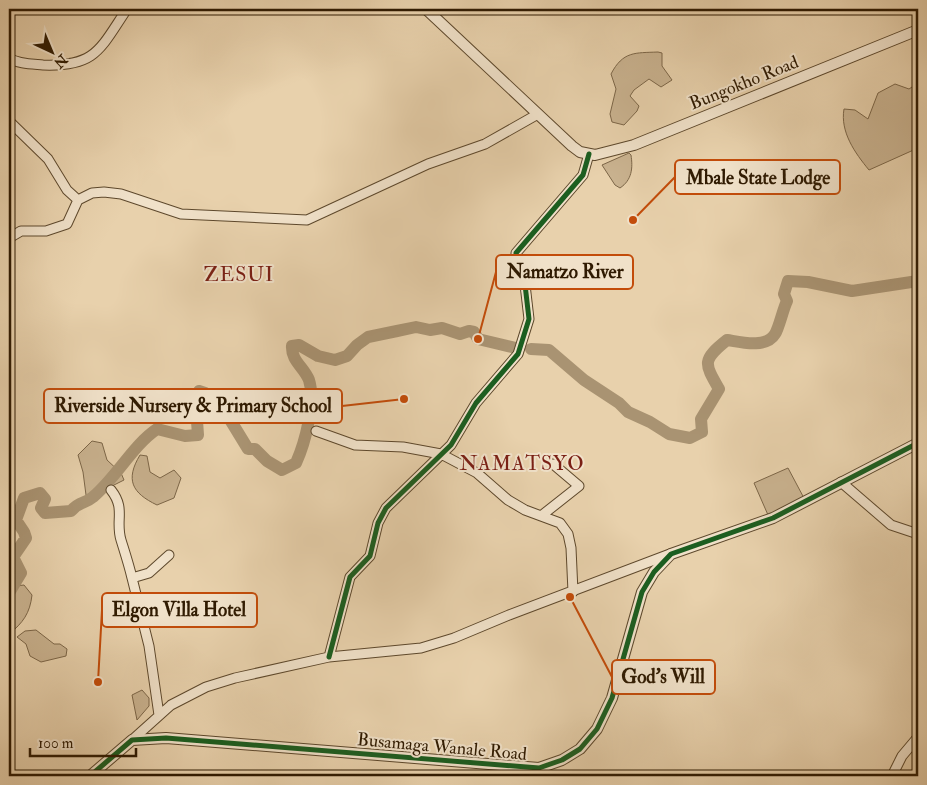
<svg xmlns="http://www.w3.org/2000/svg" width="927" height="785" viewBox="0 0 927 785" font-family="'IM FELL Double Pica',serif">
  <style>
    .green { fill: #c9b28f; stroke: #7c6648 }
    .lines { fill: none; stroke-linecap: round; stroke-linejoin: round }
    .river { stroke: #a99372; stroke-width: 12 }
    .minor-casing { stroke: #5d482c; stroke-width: 11 }
    .tertiary-casing { stroke: #5d482c; stroke-width: 12 }
    .minor { stroke: #f0e1c9; stroke-width: 9 }
    .tertiary { stroke: #f0e1c9; stroke-width: 10 }
    .cycleway-casing { stroke: #f0e1c9; stroke-width: 8 }
    .cycleway { stroke: #1b5e20; stroke-width: 5 }
    .labels { text-anchor: middle; dominant-baseline: central; stroke-width: 4; stroke-linejoin: round; paint-order: stroke }
    .street-label { font-size: 18px; fill: #2f1a01; stroke: #f0e1c9 }
    .quarter-label { font-size: 20px; letter-spacing: 1px; fill: #7a1f14; stroke: #f0e1c9 }
    .leader { fill: none; stroke: #c34c0a; stroke-width: 2 }
    .callout-dot { fill: #c34c0a; stroke: #f0e1c9; stroke-width: 2 }
    .callout { fill: #f0e1c9; stroke: #c34c0a; stroke-width: 2 }
    .callout-label { font-size: 19px; text-anchor: middle; font-weight: bold; fill: #2f1a01 }
  </style>
  <rect width="100%" height="100%" fill="#e8d1ac"/>
  <filter id="stains"><feTurbulence type="fractalNoise" baseFrequency=".004" numOctaves="4"/><feColorMatrix values="0 0 0 0 .2 0 0 0 0 .09 0 0 0 0 .02 0 0 0 .5 -.17"/></filter>
  <radialGradient id="worn" r=".72"><stop offset=".6" stop-color="#630" stop-opacity="0"/><stop offset="1" stop-color="#630" stop-opacity=".3"/></radialGradient>
  <path class="green" d="M 658,52 L 662,53 L 662,66 L 672,80 L 661,87 L 649,79 L 634,90 L 630,96 L 639,106 L 637,111 L 624,125 L 612,122 L 610,114 L 616,89 L 611,74 C 623,51 635,53 658,52 Z
    M 918,83 L 918,148 L 869,170 C 855,153 840,132 844,109 L 855,110 L 868,119 L 878,93 L 895,84 L 909,89 Z
    M 629,153 L 631,155 C 633,168 632,180 620,188 L 615,185 L 602,165 Z
    M 92,441 L 102,443 L 107,460 L 121,473 L 124,480 L 110,487 L 97,497 L 86,495 L 83,472 L 78,455 Z
    M 140,455 L 147,456 L 150,472 L 160,478 L 174,470 L 181,478 L 174,498 L 157,505 C 132,493 125,480 140,455 Z
    M 788,468 L 805,500 L 768,515 L 754,483 Z
    M 24,585 L 32,595 C 30,613 23,623 9,634 L 9,593 L 16,586 Z
    M 36,630 L 54,644 L 60,644 L 67,649 L 66,656 L 41,662 L 30,656 L 26,644 L 17,637 L 25,631 Z
    M 142,690 L 149,698 L 149,706 L 137,720 L 132,695 Z"/>
  <g class="lines">
    <path class="river" d="M 531,349 L 549,350 L 584,380 L 619,403 L 628,412 L 650,422 L 669,434 L 690,438 L 702,432 L 701,419 L 719,389 C 704,363 702,360 727,340 C 740,342 766,349 775,334 C 779,328 783,309 787,301 L 784,294 L 788,281 L 808,282 L 852,291 L 918,281
      M 9,593 L 21,573 L 13,557 L 26,538 L 24,532 L 16,520 L 24,498 L 40,493 L 45,499 L 41,508 L 45,513 L 71,511 C 79,501 85,504 93,497 C 116,478 133,445 157,429 L 185,436 L 198,435 L 196,407 L 199,391 L 205,393 L 226,413 L 248,449 L 255,449 L 267,461 L 282,470 L 296,463 C 305,443 316,402 309,380 C 304,367 291,361 292,346 L 299,345 L 318,356 L 335,360 L 347,356 L 357,345 L 368,337 L 397,331 L 416,327 L 430,330 L 442,328 L 460,334 L 469,331 L 474,332 L 478,339 L 516,348"/>
    <defs>
      <path id="minor" d="M 9,58 C 18,64 32,64 43,65 C 96,67 100,49 127,9
        M 9,121 L 48,159 L 67,190 L 78,200
        M 9,238 L 21,231 L 46,231 L 67,224 L 78,200 L 92,193 L 104,192 L 121,194 L 181,214 L 307,220 L 428,164 L 485,144 L 538,114
        M 316,431 L 355,445 L 403,447 L 441,454 L 477,473 L 508,500 L 525,510 L 560,523 L 568,534 L 571,548 L 573,592
        M 841,482 L 891,525 L 918,534
        M 111,490 C 126,509 115,520 121,540 C 125,553 129,565 132,578
        M 541,516 L 579,486 L 553,464
        M 329,657 L 350,577 L 370,556 L 378,523 L 386,508 L 451,445 L 476,403 L 518,354 L 529,319 L 524,276 L 516,260 L 516,253 L 583,175 L 589,154
        M 159,715 L 149,646 L 132,578 L 149,573 L 169,555
        M 132,740 L 171,705 L 206,687 L 235,678 L 329,657 L 421,648 L 454,638 L 509,615 L 670,554
        M 892,776 L 902,756 L 918,737"/>
      <path id="tertiary" d="M 426,9 L 572,146 L 580,152 L 595,155 L 634,145 L 918,30
        M 90,776 L 132,740 L 166,738 L 539,768 L 562,760 L 580,749 L 597,729 L 612,698 L 642,592 L 654,572 L 671,554 L 773,518 L 918,443"/>
    </defs>
    <use href="#minor" class="minor-casing"/>
    <use href="#tertiary" class="tertiary-casing"/>
    <use href="#minor" class="minor"/>
    <use href="#tertiary" class="tertiary"/>
    <defs>
      <path id="cycleway" d="M 329,657 L 350,577 L 370,556 L 378,523 L 386,508 L 451,445 L 476,403 L 518,354 L 529,319 L 524,276 L 516,260 L 516,253 L 583,175 L 589,154
        M 90,776 L 132,740 L 166,738 L 539,768 L 562,760 L 580,749 L 597,729 L 612,698 L 642,592 L 654,572 L 671,554 L 773,518 L 918,443"/>
    </defs>
    <use href="#cycleway" class="cycleway-casing"/>
    <use href="#cycleway" class="cycleway"/>
  </g>
  <g class="labels">
    <g class="street-label">
      <text transform="translate(744 83) rotate(-22)">Bungokho Road</text>
      <text transform="translate(442 747) rotate(5)">Busamaga Wanale Road</text>
    </g>
    <g class="quarter-label">
      <text x="239" y="274">ZESUI</text>
      <text x="522" y="463">NAMATSYO</text>
    </g>
  </g>
  <path class="leader" d="M633 220L675 177M478 339L496 272M404 399L342 406M98 682L102 610M570 597L612 677"/>
  <g class="callout-dot">
    <circle cx="633" cy="220" r="5"/>
    <circle cx="478" cy="339" r="5"/>
    <circle cx="404" cy="399" r="5"/>
    <circle cx="98" cy="682" r="5"/>
    <circle cx="570" cy="597" r="5"/>
  </g>
  <g class="callout">
    <rect x="675" y="160" width="165" height="34" rx="5"/>
    <rect x="496" y="255" width="137" height="34" rx="5"/>
    <rect x="44" y="389" width="298" height="34" rx="5"/>
    <rect x="102" y="593" width="155" height="34" rx="5"/>
    <rect x="612" y="660" width="103" height="34" rx="5"/>
  </g>
  <g class="callout-label">
    <text x="758" y="184">Mbale State Lodge</text>
    <text x="565" y="278">Namatzo River</text>
    <text x="193" y="412">Riverside Nursery &amp; Primary School</text>
    <text x="179" y="616">Elgon Villa Hotel</text>
    <text x="663" y="683">God's Will</text>
  </g>
  <rect width="927" height="785" fill="none" stroke="#e8d1ac" stroke-width="30"/>
  <rect x="10" y="10" width="907" height="765" fill="none" stroke="#2f1a01" stroke-width="2.5"/>
  <rect x="15" y="15" width="897" height="755" fill="none" stroke="#2f1a01"/>
  <g transform="translate(52 52) rotate(136)" stroke="#f0e1c9" stroke-width="4" paint-order="stroke">
  <path d="M0-4L9 19L0 12L-9 19Z" fill="#2f1a01"/>
  <text y="-8" font-size="14" font-weight="bold" text-anchor="middle" fill="#2f1a01">N</text>
  </g>
  <path d="M30 748v8h106v-8" fill="none" stroke="#2f1a01" stroke-width="2.5"/>
  <text x="38" y="748" font-size="15" fill="#2f1a01" stroke="#f0e1c9" stroke-width="4" paint-order="stroke">100 m</text>
  <rect width="100%" height="100%" filter="url(#stains)"/>
  <rect width="100%" height="100%" fill="url(#worn)"/>
</svg>
